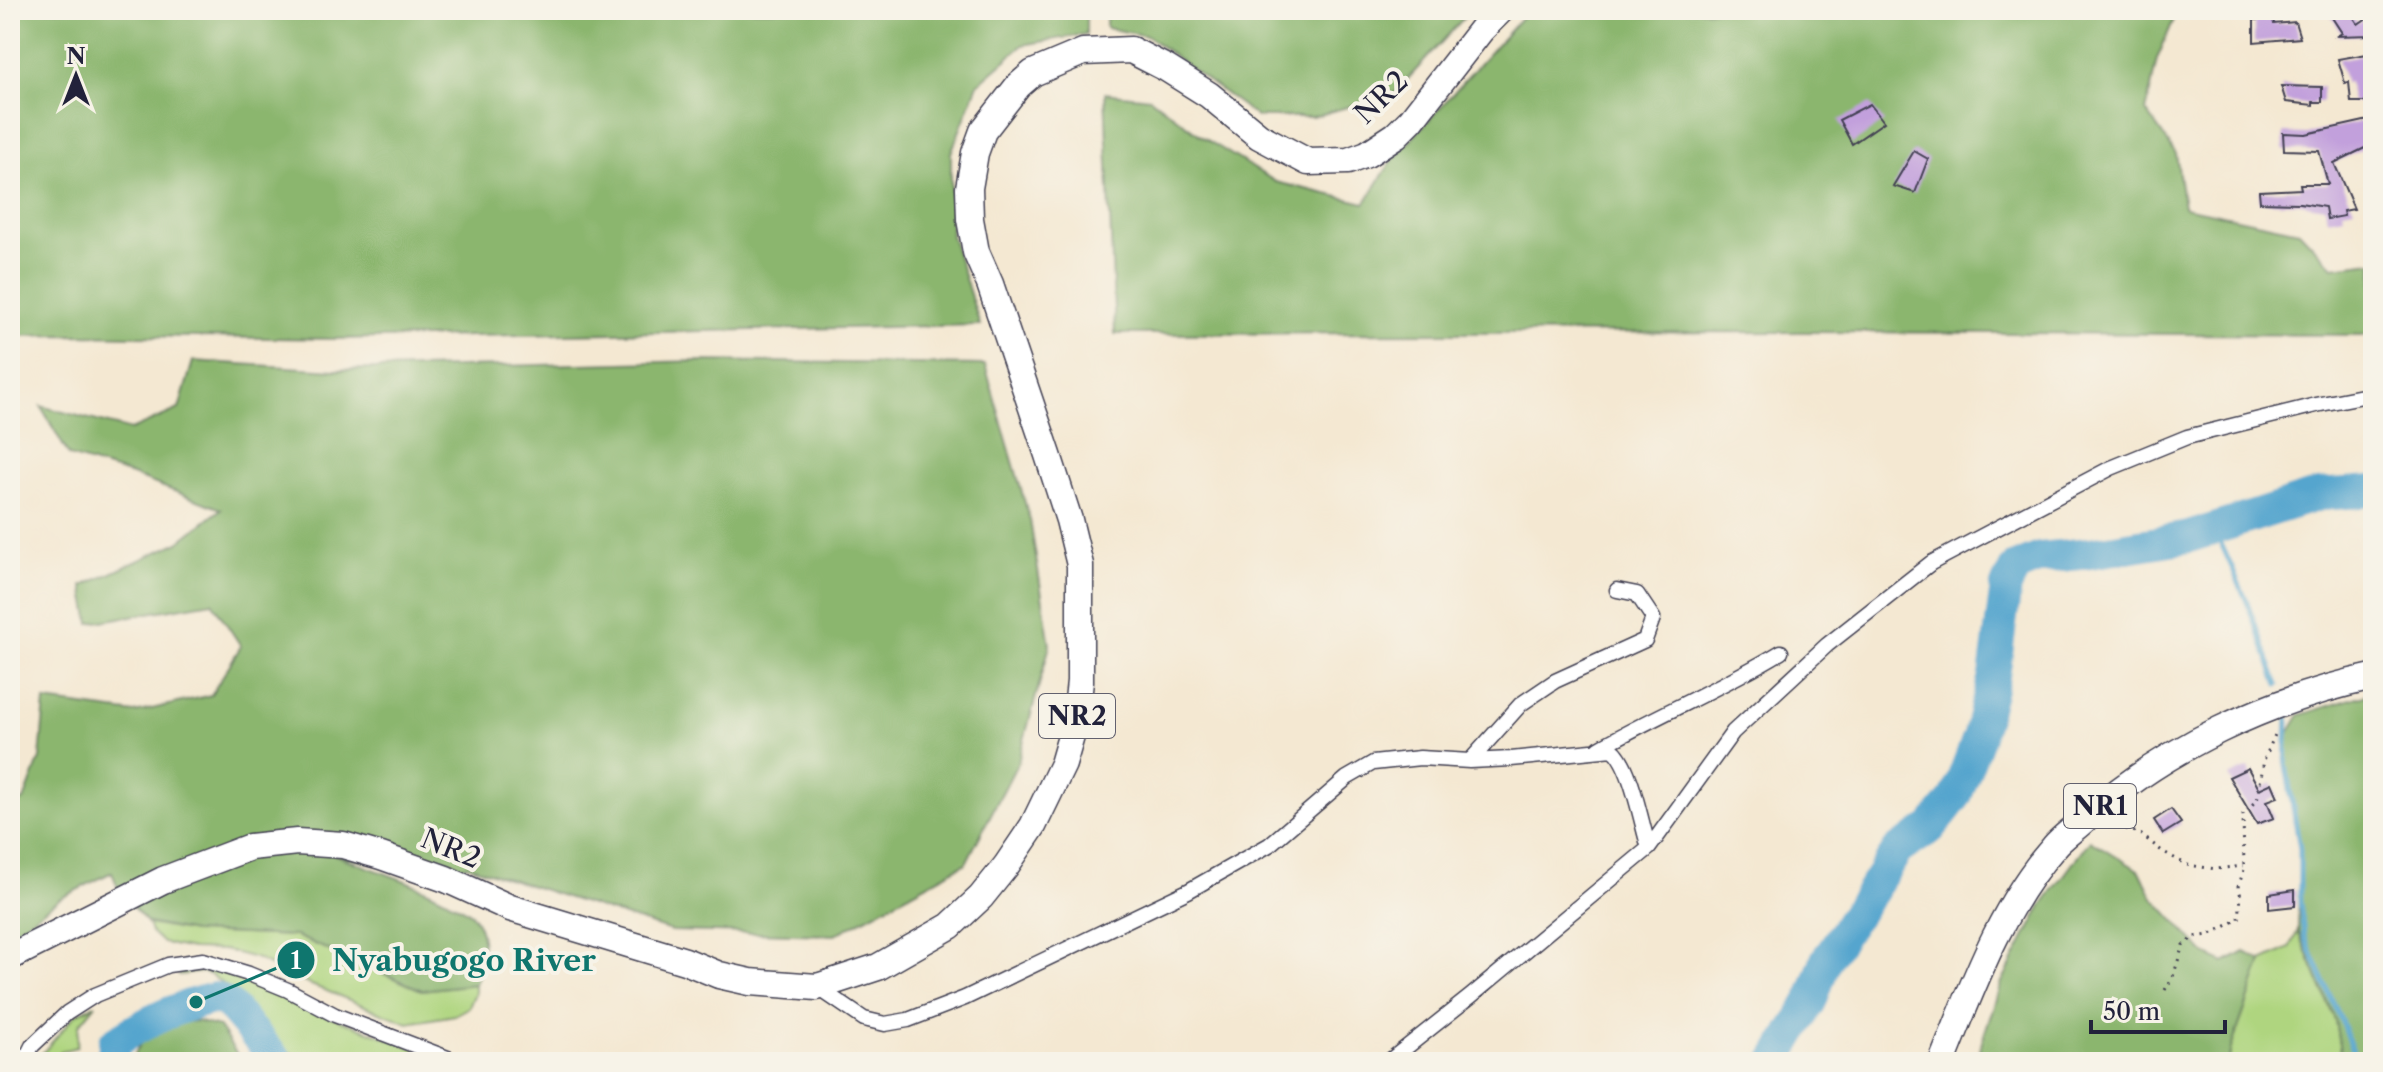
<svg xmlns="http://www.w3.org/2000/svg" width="2383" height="1072" viewBox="0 0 2383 1072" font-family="'Libre Caslon Text',serif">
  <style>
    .green { fill: #afd57f; stroke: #687c5d; stroke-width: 2 }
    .forest { fill: #8bb66e; stroke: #566c54; stroke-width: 2 }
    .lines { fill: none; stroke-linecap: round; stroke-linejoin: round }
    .stream { stroke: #54a5ce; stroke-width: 5 }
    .river { stroke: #54a5ce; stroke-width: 32 }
    .building { fill: #c2a0dc }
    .street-casing { stroke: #424052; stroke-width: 17 }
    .highway-casing { stroke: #424052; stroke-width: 29 }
    .path { stroke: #424052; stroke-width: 3; stroke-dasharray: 2 6; stroke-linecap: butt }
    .street { stroke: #fff; stroke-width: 14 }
    .highway { stroke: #fff; stroke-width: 26 }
    .labels { text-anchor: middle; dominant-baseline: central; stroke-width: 8; stroke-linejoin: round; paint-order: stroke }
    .shield { fill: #f7f3e8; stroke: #62616f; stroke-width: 2 }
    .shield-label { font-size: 26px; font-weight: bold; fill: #22223b }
    .street-label { font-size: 28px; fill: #22223b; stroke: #f7f3e8 }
    .leader { fill: none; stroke: #0f766e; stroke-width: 3 }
    .callout-dot { fill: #0f766e; stroke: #f7f3e8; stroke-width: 3 }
    .mark-label { font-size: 24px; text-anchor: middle; font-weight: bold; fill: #fff }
    .callout-label { font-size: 30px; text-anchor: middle; font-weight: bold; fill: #0f766e; stroke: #f7f3e8; stroke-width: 8; stroke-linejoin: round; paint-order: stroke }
  </style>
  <rect width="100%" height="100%" fill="#f7f3e8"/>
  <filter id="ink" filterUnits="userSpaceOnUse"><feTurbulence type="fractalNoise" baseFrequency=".0125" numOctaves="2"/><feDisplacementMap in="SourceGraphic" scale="16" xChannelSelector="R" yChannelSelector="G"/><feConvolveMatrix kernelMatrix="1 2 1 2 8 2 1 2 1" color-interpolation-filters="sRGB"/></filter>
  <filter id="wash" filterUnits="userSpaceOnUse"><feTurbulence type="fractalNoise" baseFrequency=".006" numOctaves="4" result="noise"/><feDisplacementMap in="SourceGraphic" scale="32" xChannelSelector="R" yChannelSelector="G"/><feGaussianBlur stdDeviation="1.8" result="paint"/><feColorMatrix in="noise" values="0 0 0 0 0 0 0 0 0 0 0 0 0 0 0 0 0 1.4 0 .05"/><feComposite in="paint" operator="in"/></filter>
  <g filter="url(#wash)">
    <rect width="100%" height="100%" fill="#f4e8d2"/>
    <path class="green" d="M 148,924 L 193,932 L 296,936 L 421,990 L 475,984 L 475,993 L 469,1007 L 455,1015 L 408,1023 L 306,983 L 255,958 L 225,950 L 192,949 L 163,943 L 151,932 Z
      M 2298,930 L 2335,1020 L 2342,1062 L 2229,1062 L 2230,1051 L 2262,961 L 2290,948 Z
      M 202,966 L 239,976 L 309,1008 L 450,1062 L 307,1062 L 268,1039 L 244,1000 L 211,975 L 203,972 L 179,975 L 179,969 Z
      M 96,1004 L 79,1025 L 77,1047 L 61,1051 L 53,1062 L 35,1062 L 75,1015 Z"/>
    <path class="forest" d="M 10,10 L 1086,10 L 1086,34 L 1023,45 L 978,84 L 951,153 L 951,235 L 980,325 L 335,339 L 71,335 L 10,336 Z
      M 1106,10 L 1471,10 L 1395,93 L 1313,117 L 1257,117 L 1147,36 L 1106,28 Z
      M 1528,10 L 2178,10 L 2157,59 L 2146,111 L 2176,154 L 2184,207 L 2299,231 L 2333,267 L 2373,262 L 2373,335 L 1802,332 L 1115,334 L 1105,93 L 1150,98 L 1201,136 L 1276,182 L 1365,203 L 1391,162 Z
      M 193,361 L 335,370 L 702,361 L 985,365 L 1030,520 L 1050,645 L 1018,762 L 966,863 L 835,935 L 671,931 L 467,865 L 446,879 L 333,854 C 373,870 416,882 454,904 C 458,906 466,909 470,913 C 488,931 484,963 475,984 L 422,990 L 296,936 L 193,932 L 148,923 L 120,894 L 112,872 L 59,899 L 10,934 L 10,806 L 24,800 L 40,758 L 45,701 L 135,713 L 211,695 L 241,646 L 212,602 L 90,623 L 83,586 L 179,542 L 221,509 L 132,475 L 69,456 L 41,406 L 131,430 L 179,409 Z
      M 2373,692 L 2373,1062 L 2342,1062 L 2335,1020 L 2298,930 L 2300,850 L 2286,765 L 2289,733 L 2300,715 Z
      M 2090,840 L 2140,871 L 2152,896 L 2205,954 L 2225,963 L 2245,952 L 2262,961 L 2230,1051 L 2229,1062 L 1975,1062 L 2001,984 L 2042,905 Z
      M 196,1021 L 219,1027 L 242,1062 L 133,1062 C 134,1044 158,1026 175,1022 C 182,1021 189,1022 196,1021 Z"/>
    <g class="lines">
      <path class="stream" d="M 2215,530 L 2245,597 L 2278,685
        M 2288,717 L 2286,765 L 2300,849 L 2300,901 L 2304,936 L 2341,1020 L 2356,1062"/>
      <path class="river" d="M 113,1062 L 114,1043 C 146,1021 178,1006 216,998 L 229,1005 L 278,1062
        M 1775,1062 L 1811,1001 L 1826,960 L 1898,850 L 1931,828 L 1956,796 L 1979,735 L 1994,676 L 2006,586 L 2015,568 L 2040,558 L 2090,553 L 2189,537 L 2319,495 L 2373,491"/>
    </g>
    <g id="blocks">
      <path class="building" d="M 2327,10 L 2349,10 L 2358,24 L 2373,14 L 2373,35 L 2337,36 L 2342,33 Z
        M 2273,19 L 2274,24 L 2295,22 L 2300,38 L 2254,42 L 2254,20 Z
        M 2373,53 L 2373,102 L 2351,102 L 2349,82 L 2345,83 L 2338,59 Z
        M 2281,86 L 2322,87 L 2322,102 L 2313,102 L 2313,105 L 2286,102 Z
        M 1870,104 L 1884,122 L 1852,144 L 1839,120 Z
        M 2373,119 L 2373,144 L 2334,163 L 2354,209 L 2343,211 L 2344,216 L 2327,219 L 2325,207 L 2300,203 L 2260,202 L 2259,191 L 2301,189 L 2300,184 L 2328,184 L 2319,151 L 2284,150 L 2283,133 L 2306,134 Z
        M 1914,151 L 1928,159 L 1915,193 L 1893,186 Z
        M 2248,768 L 2259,789 L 2272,783 L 2278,797 L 2267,801 L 2274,818 L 2257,824 L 2229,777 Z
        M 2171,809 L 2181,823 L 2163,834 L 2154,820 Z
        M 2295,890 L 2295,906 L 2269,909 L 2269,894 Z"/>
    </g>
  </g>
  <g filter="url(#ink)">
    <use href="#blocks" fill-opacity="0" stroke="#424052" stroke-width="2"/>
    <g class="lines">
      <defs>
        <path id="street" d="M 1599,748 C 1659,714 1722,688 1781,652
          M 1470,761 L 1521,704 L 1555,681 L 1645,640 L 1653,618 L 1637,594 L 1617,590
          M 817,987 L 864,1019 L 885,1024 L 908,1020 L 965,998 L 1188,891 L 1269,845 L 1347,778 L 1373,763 L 1420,758 L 1470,761 L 1511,759 L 1612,749 C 1631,763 1641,823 1649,848
          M 24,1062 L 32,1046 L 67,1013 L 95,995 L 168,965 L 203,960 L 249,974 L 288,990 L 335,1015 L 458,1062
          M 1388,1062 L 1471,996 L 1649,848 L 1733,732 L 1827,645 L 1931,563 L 2111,468 L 2187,437 L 2316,405 L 2373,394"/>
        <path id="highway" d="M 10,957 L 163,880 L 250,847 L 297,842 L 343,845 L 381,856 L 446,879 L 510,908 L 685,961 L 719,975 L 750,982 L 817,987 L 878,967 L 950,926 L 981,897 L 1006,866 L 1033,826 L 1063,764 L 1076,719 L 1080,681 L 1080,565 L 1069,520 L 1048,455 L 990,284 L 976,252 L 970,219 L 969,188 L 975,153 L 983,131 L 1018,86 L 1033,73 L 1083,52 L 1131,50 L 1166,68 L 1209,95 L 1259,136 L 1308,162 L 1348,161 L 1367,154 L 1396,135 L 1411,120 L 1481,30 L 1501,10
          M 1942,1062 C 1972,988 2000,908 2054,847 C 2063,836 2076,828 2086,818 C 2165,748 2269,699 2373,677"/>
      </defs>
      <use href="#street" class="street-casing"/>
      <use href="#highway" class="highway-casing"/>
      <path class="path" d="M 2110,825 L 2139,833 L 2162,851 L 2187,865 L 2216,869 L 2243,866
        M 2165,990 L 2173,977 L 2183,945 L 2194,937 L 2209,935 L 2239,919 L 2241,896 L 2238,887 L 2244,870 L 2243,814 L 2257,801 L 2264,760 L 2277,730"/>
      <use href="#street" class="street"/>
      <use href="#highway" class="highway"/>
    </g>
  </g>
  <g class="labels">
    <g class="shield">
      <rect x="1039" y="694" width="76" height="44" rx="6"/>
      <rect x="2064" y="784" width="72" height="44" rx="6"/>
    </g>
    <g class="shield-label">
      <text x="1077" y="716">NR2</text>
      <text x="2100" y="806">NR1</text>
    </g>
    <g class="street-label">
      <text transform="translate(1381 97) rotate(-44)">NR2</text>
      <text transform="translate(451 848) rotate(22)">NR2</text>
    </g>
  </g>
  <path class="leader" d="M196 1002L296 960"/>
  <g class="callout-dot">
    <circle cx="196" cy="1002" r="8"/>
    <circle cx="296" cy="960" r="20"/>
  </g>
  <g class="mark-label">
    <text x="296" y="969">1</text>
  </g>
  <g class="callout-label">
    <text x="464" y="971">Nyabugogo River</text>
  </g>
  <rect width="2383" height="1072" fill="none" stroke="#f7f3e8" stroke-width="40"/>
  <g transform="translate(76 76)" stroke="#f7f3e8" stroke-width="6" paint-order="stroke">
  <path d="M0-6L14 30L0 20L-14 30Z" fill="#22223b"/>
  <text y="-12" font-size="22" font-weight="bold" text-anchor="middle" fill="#22223b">N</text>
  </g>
  <path d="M2091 1020v12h134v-12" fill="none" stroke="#22223b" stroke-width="4"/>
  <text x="2103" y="1020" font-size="24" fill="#22223b" stroke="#f7f3e8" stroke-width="6" paint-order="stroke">50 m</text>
</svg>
